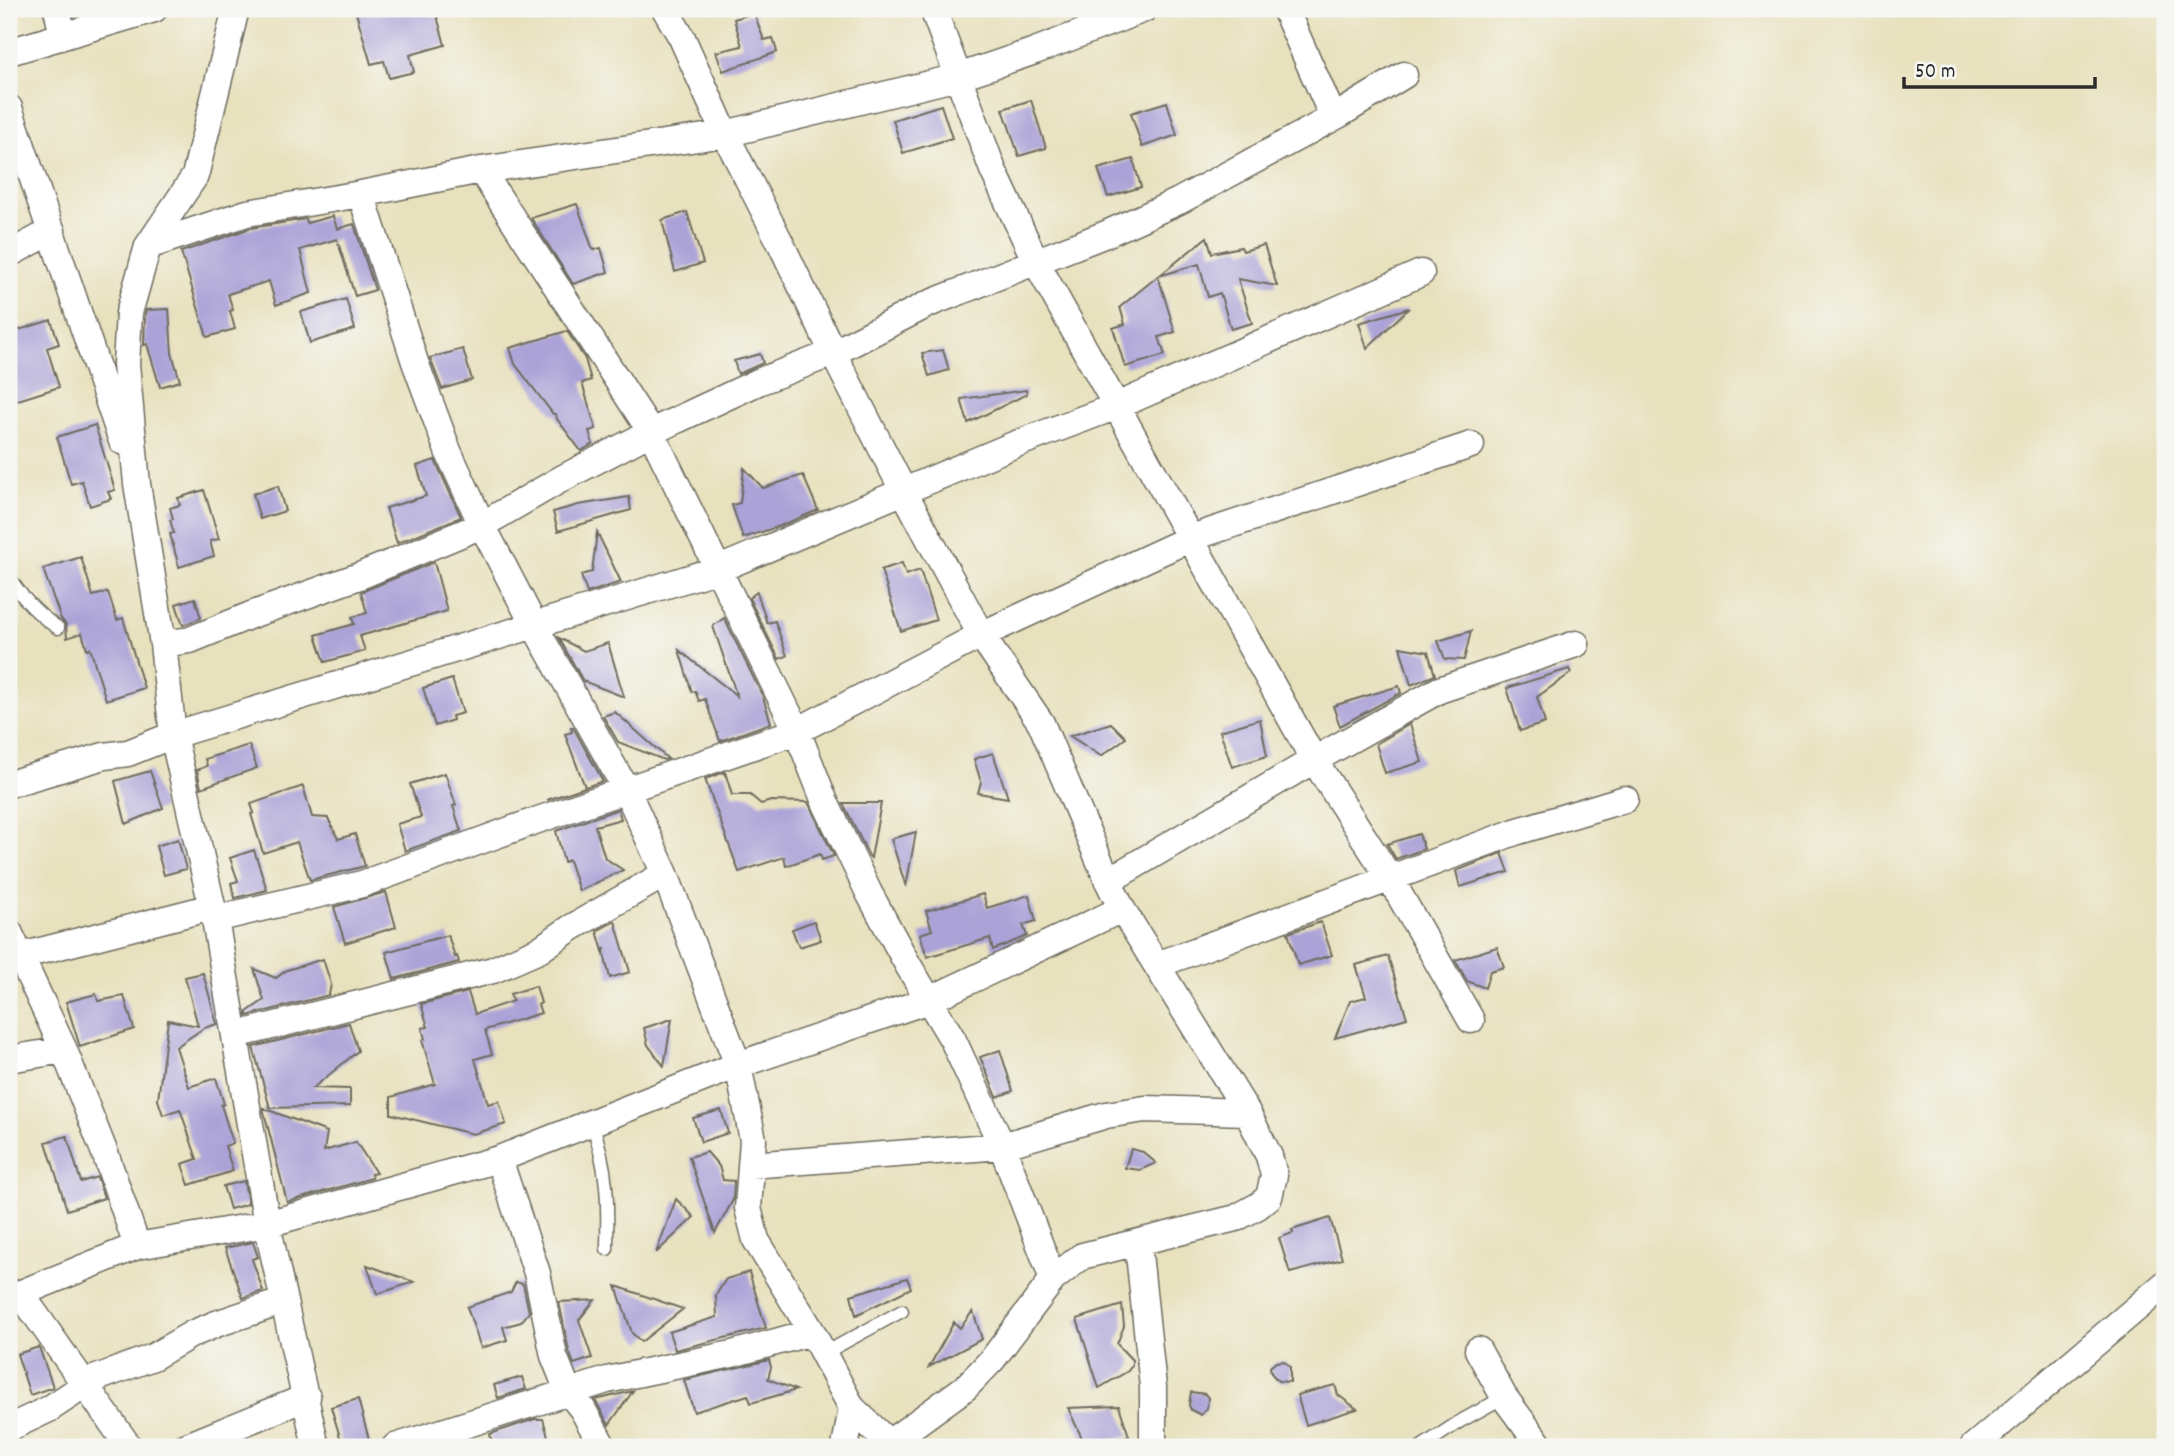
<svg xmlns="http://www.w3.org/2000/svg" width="2174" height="1456" viewBox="0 0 2174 1456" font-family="Dekko,sans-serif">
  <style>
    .building { fill: #aba2d7 }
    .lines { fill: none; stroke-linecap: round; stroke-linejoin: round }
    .lane-casing { stroke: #6d6b5e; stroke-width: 15 }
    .street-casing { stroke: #6d6b5e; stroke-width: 29 }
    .lane { stroke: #fff; stroke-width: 12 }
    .street { stroke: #fff; stroke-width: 26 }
  </style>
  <rect width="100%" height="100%" fill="#f6f6f2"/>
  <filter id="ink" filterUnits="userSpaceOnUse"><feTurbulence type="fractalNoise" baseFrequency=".0143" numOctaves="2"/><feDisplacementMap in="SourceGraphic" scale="14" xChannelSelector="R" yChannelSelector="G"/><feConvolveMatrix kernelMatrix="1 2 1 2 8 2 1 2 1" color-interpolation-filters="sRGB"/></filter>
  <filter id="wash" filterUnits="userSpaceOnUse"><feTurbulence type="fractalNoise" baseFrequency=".00686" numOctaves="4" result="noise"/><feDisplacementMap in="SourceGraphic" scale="28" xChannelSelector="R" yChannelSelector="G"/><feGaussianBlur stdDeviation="1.57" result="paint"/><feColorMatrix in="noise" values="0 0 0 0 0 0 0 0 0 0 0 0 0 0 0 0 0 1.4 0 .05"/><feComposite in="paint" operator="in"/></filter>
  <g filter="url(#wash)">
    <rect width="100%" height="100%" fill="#e8e1bd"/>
    <g id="blocks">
      <path class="building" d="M 355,9 L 435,9 L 445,45 L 410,55 L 414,72 L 389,78 L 384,61 L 371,64 Z
        M 754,13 L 764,40 L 773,38 L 777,52 L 723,71 L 716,52 L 742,46 L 734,19 Z
        M 1031,100 L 1046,148 L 1019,156 L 1003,109 Z
        M 1167,102 L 1177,135 L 1142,147 L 1131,113 Z
        M 941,105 L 952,138 L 903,153 L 893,120 Z
        M 1133,159 L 1141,187 L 1108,197 L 1098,169 Z
        M 577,204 L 593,250 L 601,248 L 608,272 L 573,284 L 531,218 Z
        M 687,212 L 703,263 L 675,272 L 662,220 Z
        M 333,216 L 337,229 L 354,224 L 375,290 L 355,296 L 337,239 L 300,250 L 311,293 L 276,305 L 269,281 L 228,294 L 233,310 L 230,311 L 235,329 L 207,337 L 181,252 L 251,228 L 306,219 L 307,223 Z
        M 1207,237 L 1212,253 L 1241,247 L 1243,251 L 1264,245 L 1277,286 L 1238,279 L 1252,323 L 1231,329 L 1220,293 L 1208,297 L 1199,264 L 1159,276 Z
        M 1158,276 L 1175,332 L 1159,337 L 1165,355 L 1125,367 L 1113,328 L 1125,324 L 1120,307 Z
        M 346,299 L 355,329 L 310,343 L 301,312 Z
        M 1409,308 L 1367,348 L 1359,323 Z
        M 169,309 L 172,353 L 180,381 L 160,387 L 147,344 L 144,345 L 145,316 L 146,310 Z
        M 51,320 L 59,344 L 47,348 L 59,387 L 9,403 L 9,333 Z
        M 567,331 L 585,359 L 591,380 L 582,383 L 596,429 L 589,431 L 593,444 L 581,451 L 557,419 L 556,414 L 553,414 L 515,364 L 510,348 Z
        M 463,349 L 472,380 L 442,389 L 430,358 Z
        M 943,350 L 949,370 L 929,376 L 922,353 Z
        M 760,354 L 763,363 L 738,374 L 734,361 Z
        M 1026,390 L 1027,394 L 968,423 L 961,399 Z
        M 95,425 L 115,490 L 108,492 L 111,499 L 90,506 L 82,481 L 71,484 L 57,437 Z
        M 435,460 L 461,517 L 397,543 L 386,508 L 426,496 L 417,466 Z
        M 744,468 L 763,488 L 803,475 L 818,510 L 780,526 L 743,538 L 732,505 L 740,503 Z
        M 278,486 L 285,511 L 260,519 L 253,494 Z
        M 204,490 L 219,539 L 210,541 L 214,556 L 179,567 L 170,534 L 174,533 L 170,520 L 173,519 L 170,508 L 180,505 L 178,498 Z
        M 629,497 L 631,510 L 558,531 L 553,512 L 578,505 Z
        M 597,532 L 621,582 L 587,593 L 581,575 L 592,572 Z
        M 81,557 L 93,596 L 108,592 L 117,620 L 123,618 L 144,688 L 106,700 L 90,648 L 87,649 L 82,633 L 67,638 L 66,625 L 61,619 L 43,569 Z
        M 434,562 L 447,611 L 360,636 L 365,651 L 325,662 L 316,635 L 354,624 L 352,617 L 367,613 L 361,592 Z
        M 902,563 L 906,575 L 920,570 L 936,620 L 901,631 L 881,570 Z
        M 757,592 L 767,623 L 775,621 L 787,656 L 779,659 L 749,598 Z
        M 195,598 L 201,618 L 183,625 L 176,604 Z
        M 724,618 L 763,697 L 771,723 L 720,741 L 705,699 L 699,701 L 695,691 L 692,692 L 679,650 L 737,696 L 713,626 Z
        M 1471,631 L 1464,660 L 1445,659 L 1438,641 Z
        M 559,638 L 584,651 L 608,643 L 624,697 L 583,681 Z
        M 1400,647 L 1428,652 L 1435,675 L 1411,685 Z
        M 1569,669 L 1571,673 L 1537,697 L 1545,723 L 1520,731 L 1507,688 Z
        M 452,679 L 463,713 L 452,716 L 453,720 L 435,726 L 423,688 Z
        M 1399,686 L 1401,693 L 1340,726 L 1333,706 Z
        M 615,712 L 668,759 L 664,760 L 618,742 L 603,716 Z
        M 1260,719 L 1267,756 L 1232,767 L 1220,731 Z
        M 1111,723 L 1126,738 L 1101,756 L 1070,736 Z
        M 1410,724 L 1422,762 L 1385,773 L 1376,744 Z
        M 571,727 L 573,727 L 603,781 L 547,800 L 585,787 L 565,734 L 572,732 Z
        M 249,745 L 257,768 L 201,788 L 197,770 L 207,766 L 205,759 Z
        M 993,753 L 1008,798 L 978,793 L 981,782 L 974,759 Z
        M 150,771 L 163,808 L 126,824 L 115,781 Z
        M 725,772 L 732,795 L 750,795 L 761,804 L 771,801 L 808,802 L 834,856 L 822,860 L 820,854 L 786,866 L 784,857 L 739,872 L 705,779 Z
        M 445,773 L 456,805 L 453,806 L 461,831 L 405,851 L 397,824 L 421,817 L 410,784 Z
        M 303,786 L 312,817 L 328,818 L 338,839 L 355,834 L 365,866 L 310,880 L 297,842 L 263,853 L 251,814 L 254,813 L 251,804 Z
        M 843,803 L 881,803 L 871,858 L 869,856 Z
        M 618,809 L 621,819 L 595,826 L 605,858 L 623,870 L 579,891 L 569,860 L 564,862 L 556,831 Z
        M 916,832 L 906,887 L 891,839 Z
        M 1419,834 L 1424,849 L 1396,859 L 1387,844 Z
        M 178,839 L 186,869 L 164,875 L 156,846 Z
        M 254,850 L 267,890 L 235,898 L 231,883 L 238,881 L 230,858 Z
        M 1502,853 L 1509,872 L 1460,887 L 1456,871 Z
        M 386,892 L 396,927 L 345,943 L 334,907 Z
        M 983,894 L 987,908 L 1029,895 L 1036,921 L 1023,925 L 1027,936 L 993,950 L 990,938 L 927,957 L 920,934 L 932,930 L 926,911 Z
        M 615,921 L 630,972 L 610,978 L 604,954 L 605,948 L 603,951 L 597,931 Z
        M 814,921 L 821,940 L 799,947 L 792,929 Z
        M 1321,922 L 1332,955 L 1298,965 L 1288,933 Z
        M 448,935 L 455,957 L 457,956 L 459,962 L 394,979 L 386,952 Z
        M 1497,947 L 1504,967 L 1490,971 L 1485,988 L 1467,981 L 1455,960 Z
        M 1388,956 L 1407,1018 L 1335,1038 L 1350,1001 L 1366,997 L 1356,965 Z
        M 323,959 L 331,984 L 329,995 L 247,1016 L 247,1012 L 264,1000 L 254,969 L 276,978 L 287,970 Z
        M 203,973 L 217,1024 L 204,1028 L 176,1047 L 189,1087 L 216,1078 L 224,1104 L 221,1105 L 233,1143 L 225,1146 L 233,1171 L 189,1185 L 182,1164 L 197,1159 L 180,1109 L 163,1115 L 158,1100 L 168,1020 L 198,1026 L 185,977 Z
        M 536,986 L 541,1003 L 538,1005 L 541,1013 L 485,1030 L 492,1054 L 475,1059 L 488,1104 L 499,1101 L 506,1124 L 473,1134 L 391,1114 L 391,1097 L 435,1084 L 422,1040 L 425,1039 L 422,1028 L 428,1027 L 421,1004 L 468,992 L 475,1014 L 513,1001 L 510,994 Z
        M 96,994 L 98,1001 L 124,996 L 134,1029 L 80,1047 L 66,1002 Z
        M 672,1019 L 664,1066 L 648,1045 L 644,1028 Z
        M 349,1023 L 358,1051 L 313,1088 L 350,1089 L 350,1106 L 270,1108 L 253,1047 Z
        M 1000,1050 L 1013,1091 L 997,1097 L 980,1057 Z
        M 263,1108 L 327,1132 L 324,1151 L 356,1142 L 376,1173 L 371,1174 L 372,1178 L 287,1202 Z
        M 721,1110 L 728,1133 L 701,1142 L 693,1118 Z
        M 67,1136 L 81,1182 L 97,1177 L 104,1198 L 67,1210 L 46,1142 Z
        M 1131,1149 L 1143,1152 L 1156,1163 L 1140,1170 L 1125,1168 Z
        M 707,1152 L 719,1166 L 723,1180 L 734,1181 L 733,1200 L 715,1233 L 689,1157 Z
        M 244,1181 L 248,1204 L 230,1209 L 223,1186 Z
        M 676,1199 L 694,1217 L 656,1253 Z
        M 1330,1218 L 1342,1259 L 1290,1273 L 1279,1238 L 1293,1233 L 1292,1230 Z
        M 253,1242 L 258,1257 L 252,1259 L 263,1291 L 243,1298 L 225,1248 Z
        M 367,1265 L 414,1282 L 377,1294 Z
        M 749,1272 L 766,1328 L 675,1350 L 669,1332 L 717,1317 L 716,1295 L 726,1279 Z
        M 907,1278 L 911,1288 L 856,1315 L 851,1295 Z
        M 516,1282 L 523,1284 L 529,1312 L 521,1322 L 503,1327 L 507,1340 L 481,1348 L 467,1307 L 511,1292 Z
        M 616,1286 L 683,1309 L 641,1342 L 632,1333 Z
        M 595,1300 L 579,1320 L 592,1358 L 574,1364 L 569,1351 L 559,1302 Z
        M 1122,1305 L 1124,1326 L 1117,1344 L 1132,1360 L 1132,1365 L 1128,1371 L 1099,1388 L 1077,1319 Z
        M 973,1311 L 982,1339 L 929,1367 L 954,1322 L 960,1328 Z
        M 39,1347 L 53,1387 L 30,1395 L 17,1354 Z
        M 769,1360 L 771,1367 L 768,1379 L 796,1390 L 751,1403 L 748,1395 L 694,1412 L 684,1380 Z
        M 1284,1361 L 1290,1367 L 1290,1382 L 1278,1381 L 1271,1373 L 1270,1367 L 1276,1362 Z
        M 522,1377 L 526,1389 L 498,1398 L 494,1385 Z
        M 1335,1385 L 1338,1395 L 1357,1409 L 1306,1425 L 1297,1395 Z
        M 633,1391 L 609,1425 L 595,1400 Z
        M 1191,1392 L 1205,1394 L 1208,1398 L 1207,1408 L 1201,1415 L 1191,1410 L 1189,1405 Z
        M 358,1399 L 371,1447 L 343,1447 L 331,1407 Z
        M 1119,1406 L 1129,1436 L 1086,1447 L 1068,1408 Z
        M 535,1419 L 543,1419 L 549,1440 L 525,1447 L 493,1447 L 490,1434 Z"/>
    </g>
  </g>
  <g filter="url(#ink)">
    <use href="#blocks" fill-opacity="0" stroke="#6d6b5e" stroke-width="2"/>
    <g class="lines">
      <defs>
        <path id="lane" d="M 9,577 C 22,598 37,614 58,628
          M 592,1123 C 608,1170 608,1200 607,1249
          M 823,1354 L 902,1311
          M 1421,1447 L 1459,1422 L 1504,1397"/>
        <path id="street" d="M 57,9 L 63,36
          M 236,9 L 195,176 L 148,246 L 129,313 L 126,364 L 137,484 L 163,644 L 173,735 L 215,919 L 267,1224 L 316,1447
          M 665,9 L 682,38 L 725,134 L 781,244 L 833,353 L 904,492 L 981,635 L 1041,723 L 1108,881 L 1122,909 L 1247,1112 L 1269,1156 L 1274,1175 L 1269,1197 L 1258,1206 L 1236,1218 L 1082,1256 L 1053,1279 L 992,1360 L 966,1387 L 889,1443
          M 933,9 L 993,170 L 1036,262 L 1314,760 L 1391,880 L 1471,1020
          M 1285,9 L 1333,117
          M 9,52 L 154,9
          M 9,108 L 122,441
          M 481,170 L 651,432 L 797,731 L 825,802 L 869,893 L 908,965 L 953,1040 L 1002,1146 L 1053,1279
          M 361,194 L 415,362 L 448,451 L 482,525 L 535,627 L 627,791 L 665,874 L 738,1065 L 753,1140 L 748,1208 L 756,1240 L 812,1332 L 852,1408 L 893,1447
          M 148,246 L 247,213 L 361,194 L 481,170 L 725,134 L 958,77 L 1035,51 L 1144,9
          M 9,254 L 52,231
          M 163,644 L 190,640 L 251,615 L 362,575 L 482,525 L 563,478 L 651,432 L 758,382 L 833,353 L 928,304 L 1106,234 L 1179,201 L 1340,114 L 1404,75
          M 9,784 L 104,756 L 128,753 L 173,735 L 719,569 L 1011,446 L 1117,406 L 1421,273
          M 1108,881 L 1314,760 L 1439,690 L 1576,644
          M 215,919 L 362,884 L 535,821 L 797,731 L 981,635 L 1191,538 L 1471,445
          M 9,932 L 64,1050 L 106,1156 L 137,1246
          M 9,959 L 212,907
          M 1157,965 L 1515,832 L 1625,799
          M 236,1035 L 493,970 L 539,950 L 571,928 L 665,874
          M 9,1059 L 64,1050
          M 499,1159 L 537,1273 L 554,1356 L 568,1391 L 583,1410 L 603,1447
          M 751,1165 L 1002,1146 L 1106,1115 L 1145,1109 L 1247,1112
          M 1138,1244 L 1153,1387 L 1153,1447
          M 21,1294 L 129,1447
          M 9,1298 L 137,1246 L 267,1224 L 499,1159 L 738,1065 L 929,1000 L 1122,909
          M 1478,1350 L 1504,1397 L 1541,1447
          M 9,1428 L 49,1409 L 94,1379 L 153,1357 L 192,1334 L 216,1324 L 284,1301
          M 185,1447 L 307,1397
          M 395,1447 L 607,1380 L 732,1354 L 812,1332
          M 845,1447 L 852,1408
          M 1973,1447 L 2165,1284"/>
      </defs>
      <use href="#lane" class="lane-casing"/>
      <use href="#street" class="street-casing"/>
      <use href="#lane" class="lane"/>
      <use href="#street" class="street"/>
    </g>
  </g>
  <rect width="2174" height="1456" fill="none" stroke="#f6f6f2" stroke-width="35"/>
  <path d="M1904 77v10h191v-10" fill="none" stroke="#2b2b2b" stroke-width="3.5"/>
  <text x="1915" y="77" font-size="21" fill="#2b2b2b" stroke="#f6f6f2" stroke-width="5" paint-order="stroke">50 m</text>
</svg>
